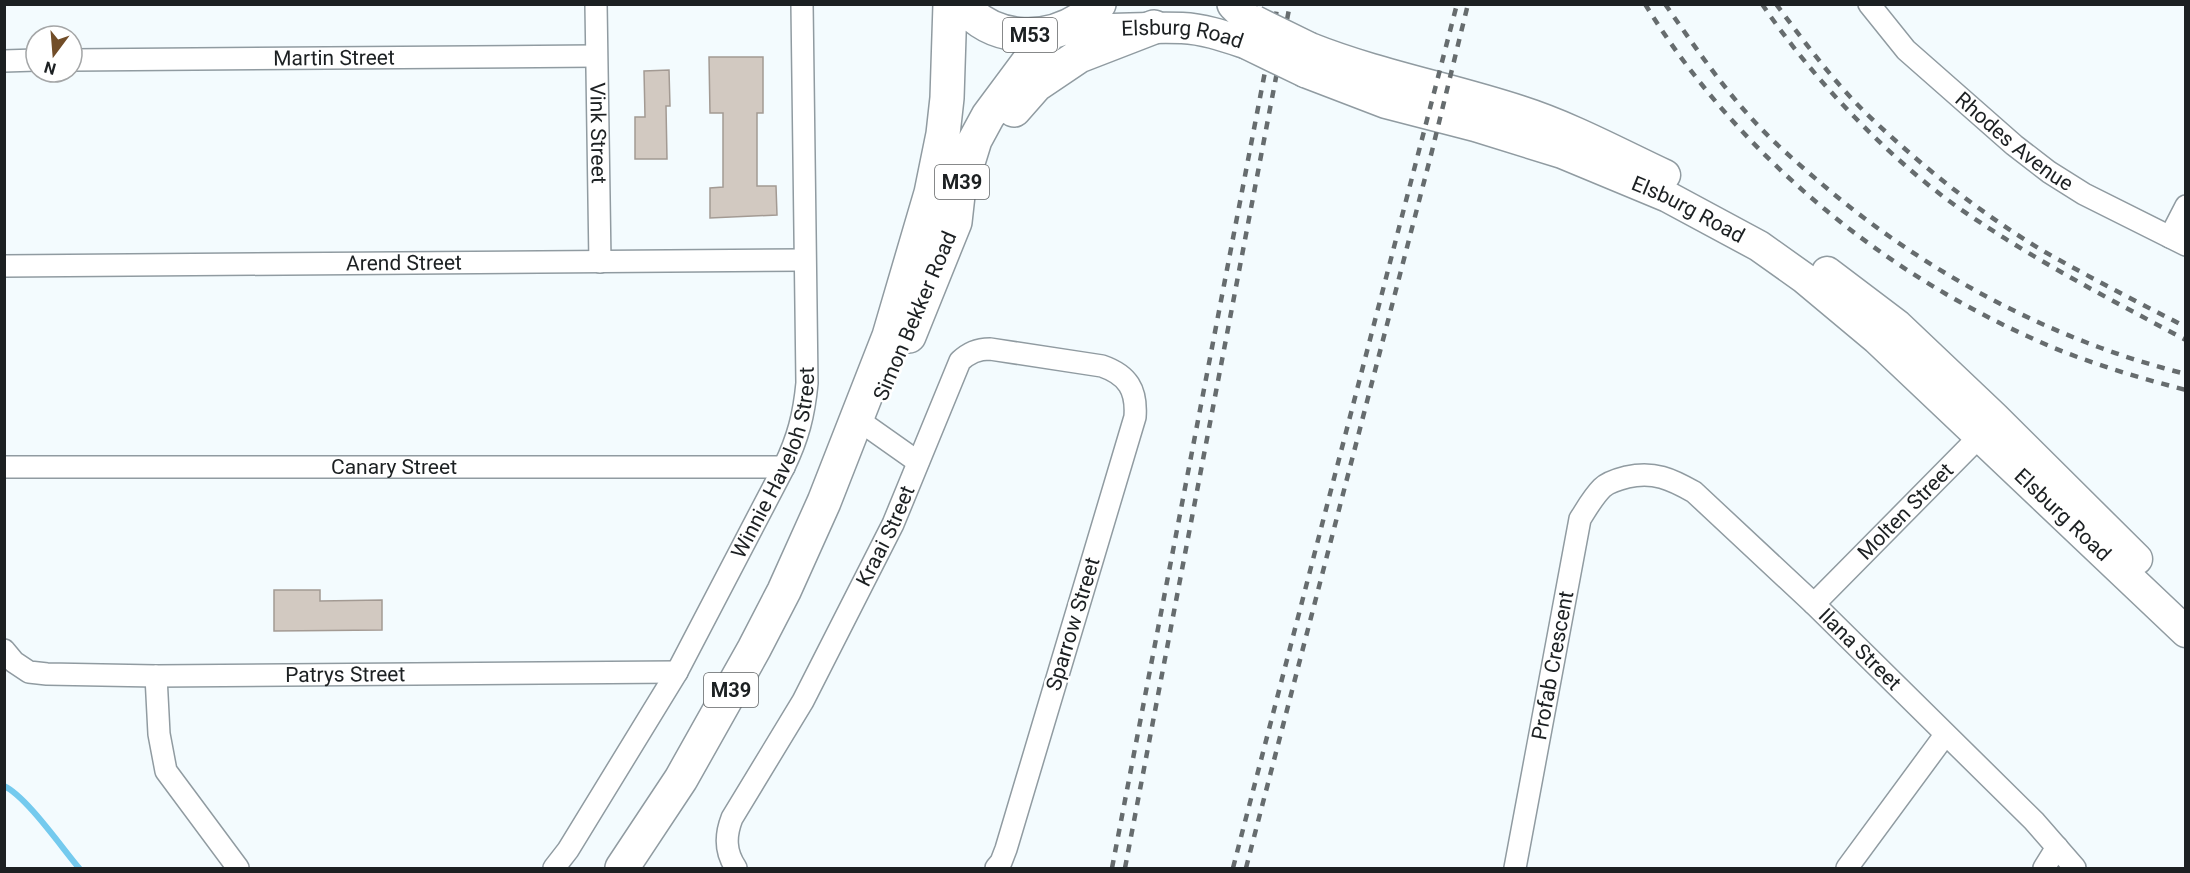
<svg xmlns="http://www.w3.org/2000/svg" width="2190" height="873" viewBox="0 0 2190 873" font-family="Roboto,sans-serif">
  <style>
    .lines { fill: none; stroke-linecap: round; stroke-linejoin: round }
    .stream { stroke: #74caee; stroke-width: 6 }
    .building { fill: #d2c9c1; stroke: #a39a93; stroke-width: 1.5 }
    .minor-casing { stroke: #909ba1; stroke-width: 24 }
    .secondary-casing { stroke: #909ba1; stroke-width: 33 }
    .primary-casing { stroke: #909ba1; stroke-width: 36 }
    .minor { stroke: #fff; stroke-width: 21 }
    .secondary { stroke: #fff; stroke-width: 30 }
    .primary { stroke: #fff; stroke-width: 33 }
    .rail { stroke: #666c6e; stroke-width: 4.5; stroke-dasharray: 8 8; stroke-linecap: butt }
    .secondary-bridge-casing { stroke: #909ba1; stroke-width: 33; stroke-linecap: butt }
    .secondary-bridge { stroke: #fff; stroke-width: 30 }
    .labels { text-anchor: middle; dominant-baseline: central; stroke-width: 5; stroke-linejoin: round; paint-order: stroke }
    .shield { fill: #fff; stroke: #606364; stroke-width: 1.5 }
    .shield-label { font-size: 20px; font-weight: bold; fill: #1c2022 }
    .street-label { font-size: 21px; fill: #1c2022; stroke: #fff }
  </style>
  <rect width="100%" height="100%" fill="#f3fbfe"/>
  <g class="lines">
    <path class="stream" d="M 4,786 C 26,796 62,848 79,868"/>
  </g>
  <path class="building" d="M 709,57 L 763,57 L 763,113 L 757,113 L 757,186 L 776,186 L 777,215 L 710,218 L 710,188 L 723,187 L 723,113 L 710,113 Z
    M 669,70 L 670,106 L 666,106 L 667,159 L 635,159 L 635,117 L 645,117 L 644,71 Z
    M 274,590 L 320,590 L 320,601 L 382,600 L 382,630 L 274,631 Z"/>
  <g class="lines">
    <defs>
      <g id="minor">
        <path id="s1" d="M 596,4 L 600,262"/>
        <path id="s2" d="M 1869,4 L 1906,50 L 2014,145 L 2049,172 L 2084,194 L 2186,245"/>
        <path id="s3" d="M 72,60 L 596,56"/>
        <path d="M 4,61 L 36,60"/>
        <path d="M 2170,237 L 2186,206"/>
        <path id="s4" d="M 4,266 L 804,260"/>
        <path d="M 857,414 L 867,426 L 918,462"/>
        <path id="s5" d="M 4,467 L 784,467"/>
        <path id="s6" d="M 1814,604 L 1979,437 L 1987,427"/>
        <path id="s7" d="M 4,650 L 14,662 L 29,672 L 47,674 L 156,676 L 677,672"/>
        <path d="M 156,676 L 159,734 L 166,771 L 238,868"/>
        <path id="s8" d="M 554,868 L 568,850 L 677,672 L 784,467 C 798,438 804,415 807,383 L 802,4"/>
        <path id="s9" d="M 736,868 C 725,852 725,836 732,818 L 803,701 L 893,524 L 960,361 C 969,353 977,349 990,349 L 1102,366 C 1128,375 1137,390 1135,417 L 1006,849 L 1001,862 L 996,868"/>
        <path id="s10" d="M 1515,868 L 1580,519 C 1587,508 1593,497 1602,488 C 1608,482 1619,479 1627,477 C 1654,471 1671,479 1694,492 L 1814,604 L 2034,821 L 2075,868"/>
        <path d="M 1847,868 L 1945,735"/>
        <path d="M 2044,868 L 2057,847"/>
      </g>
      <g id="secondary">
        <path id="s11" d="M 1067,28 C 1105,32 1143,26 1182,28 C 1204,29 1224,36 1245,43"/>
        <path d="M 1310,48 C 1378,75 1450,88 1520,111 C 1570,127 1618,153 1665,175"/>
        <path id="s12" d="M 1305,72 L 1386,103 L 1475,126 L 1562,153 L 1668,197 L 1759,246 L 1804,278 L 1877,339 L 2186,632"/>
        <path d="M 1827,272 L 1897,325 L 1994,417 L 2137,559"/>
      </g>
      <path id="primary" d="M 962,4 C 992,41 1043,43 1081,19 C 1088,15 1094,11 1099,4
        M 1234,4 L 1240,10
        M 1014,110 L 1036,85 L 1079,56 L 1154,27
        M 909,336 L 955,222 L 958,195 L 975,140 L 988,116 L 1049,34
        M 622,868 L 681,779 L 754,649 L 784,591 L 824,502 L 889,336 L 931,193 L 943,134 L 947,98 L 950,4"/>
    </defs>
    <use href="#minor" class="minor-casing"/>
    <use href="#secondary" class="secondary-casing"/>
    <use href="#primary" class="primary-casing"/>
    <use href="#minor" class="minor"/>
    <use href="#secondary" class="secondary"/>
    <use href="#primary" class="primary"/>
    <path class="rail" d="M 1645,4 C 1734,149 1873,266 2027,336 C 2078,360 2132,376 2186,390
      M 1665,4 C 1693,44 1720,84 1753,120 C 1772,141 1794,160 1816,179 C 1921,270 2049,340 2186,374
      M 1762,4 C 1814,81 1895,166 1972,217 C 2040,263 2113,301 2186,340
      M 1776,4 C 1806,44 1836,85 1872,119 C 1925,169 1983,215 2045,252 C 2091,278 2139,303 2186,327
      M 1112,868 L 1278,4
      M 1125,868 L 1290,4
      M 1233,868 L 1457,4
      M 1246,868 L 1432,151 L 1468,4"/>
    <defs>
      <path id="secondary-bridge" d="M 1255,21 L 1310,48
        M 1245,43 L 1305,72"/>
    </defs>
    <use href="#secondary-bridge" class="secondary-bridge-casing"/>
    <use href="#secondary-bridge" class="secondary-bridge"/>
  </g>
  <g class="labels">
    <g class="shield">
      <rect x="1003" y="18" width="54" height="34" rx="4.5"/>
      <rect x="935" y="165" width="54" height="34" rx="4.5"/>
      <rect x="704" y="673" width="54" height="34" rx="4.5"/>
    </g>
    <g class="shield-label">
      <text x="1030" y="35">M53</text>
      <text x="962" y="182">M39</text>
      <text x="731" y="690">M39</text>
    </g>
    <g class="street-label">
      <text stroke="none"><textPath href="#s11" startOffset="116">Elsburg Road</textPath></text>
      <text stroke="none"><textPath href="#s3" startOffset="262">Martin Street</textPath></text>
      <text stroke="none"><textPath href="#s1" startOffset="129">Vink Street</textPath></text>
      <text stroke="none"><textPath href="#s2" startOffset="201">Rhodes Avenue</textPath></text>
      <text stroke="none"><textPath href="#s12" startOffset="408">Elsburg Road</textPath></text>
      <text stroke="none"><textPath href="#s4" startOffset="400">Arend Street</textPath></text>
      <text transform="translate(915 316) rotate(-67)">Simon Bekker Road</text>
      <text stroke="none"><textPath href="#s8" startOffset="464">Winnie Haveloh Street</textPath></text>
      <text stroke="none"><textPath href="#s5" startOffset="390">Canary Street</textPath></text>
      <text stroke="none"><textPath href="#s6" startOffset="130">Molten Street</textPath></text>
      <text stroke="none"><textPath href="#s12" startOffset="894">Elsburg Road</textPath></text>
      <text stroke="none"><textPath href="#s9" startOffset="374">Kraai Street</textPath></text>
      <text transform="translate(1073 624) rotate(-73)">Sparrow Street</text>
      <text stroke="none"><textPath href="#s10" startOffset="720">Ilana Street</textPath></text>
      <text stroke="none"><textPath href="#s10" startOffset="206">Profab Crescent</textPath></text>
      <text stroke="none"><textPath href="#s7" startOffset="350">Patrys Street</textPath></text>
    </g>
  </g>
  <rect width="2190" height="873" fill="none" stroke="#1c2022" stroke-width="12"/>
  <g transform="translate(54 54) rotate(196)"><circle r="28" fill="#ffffff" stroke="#a4a6a7" stroke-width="1.5"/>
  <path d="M0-4.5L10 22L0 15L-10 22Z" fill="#714d28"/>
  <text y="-9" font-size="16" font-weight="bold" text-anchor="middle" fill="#1c2022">N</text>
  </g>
</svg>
